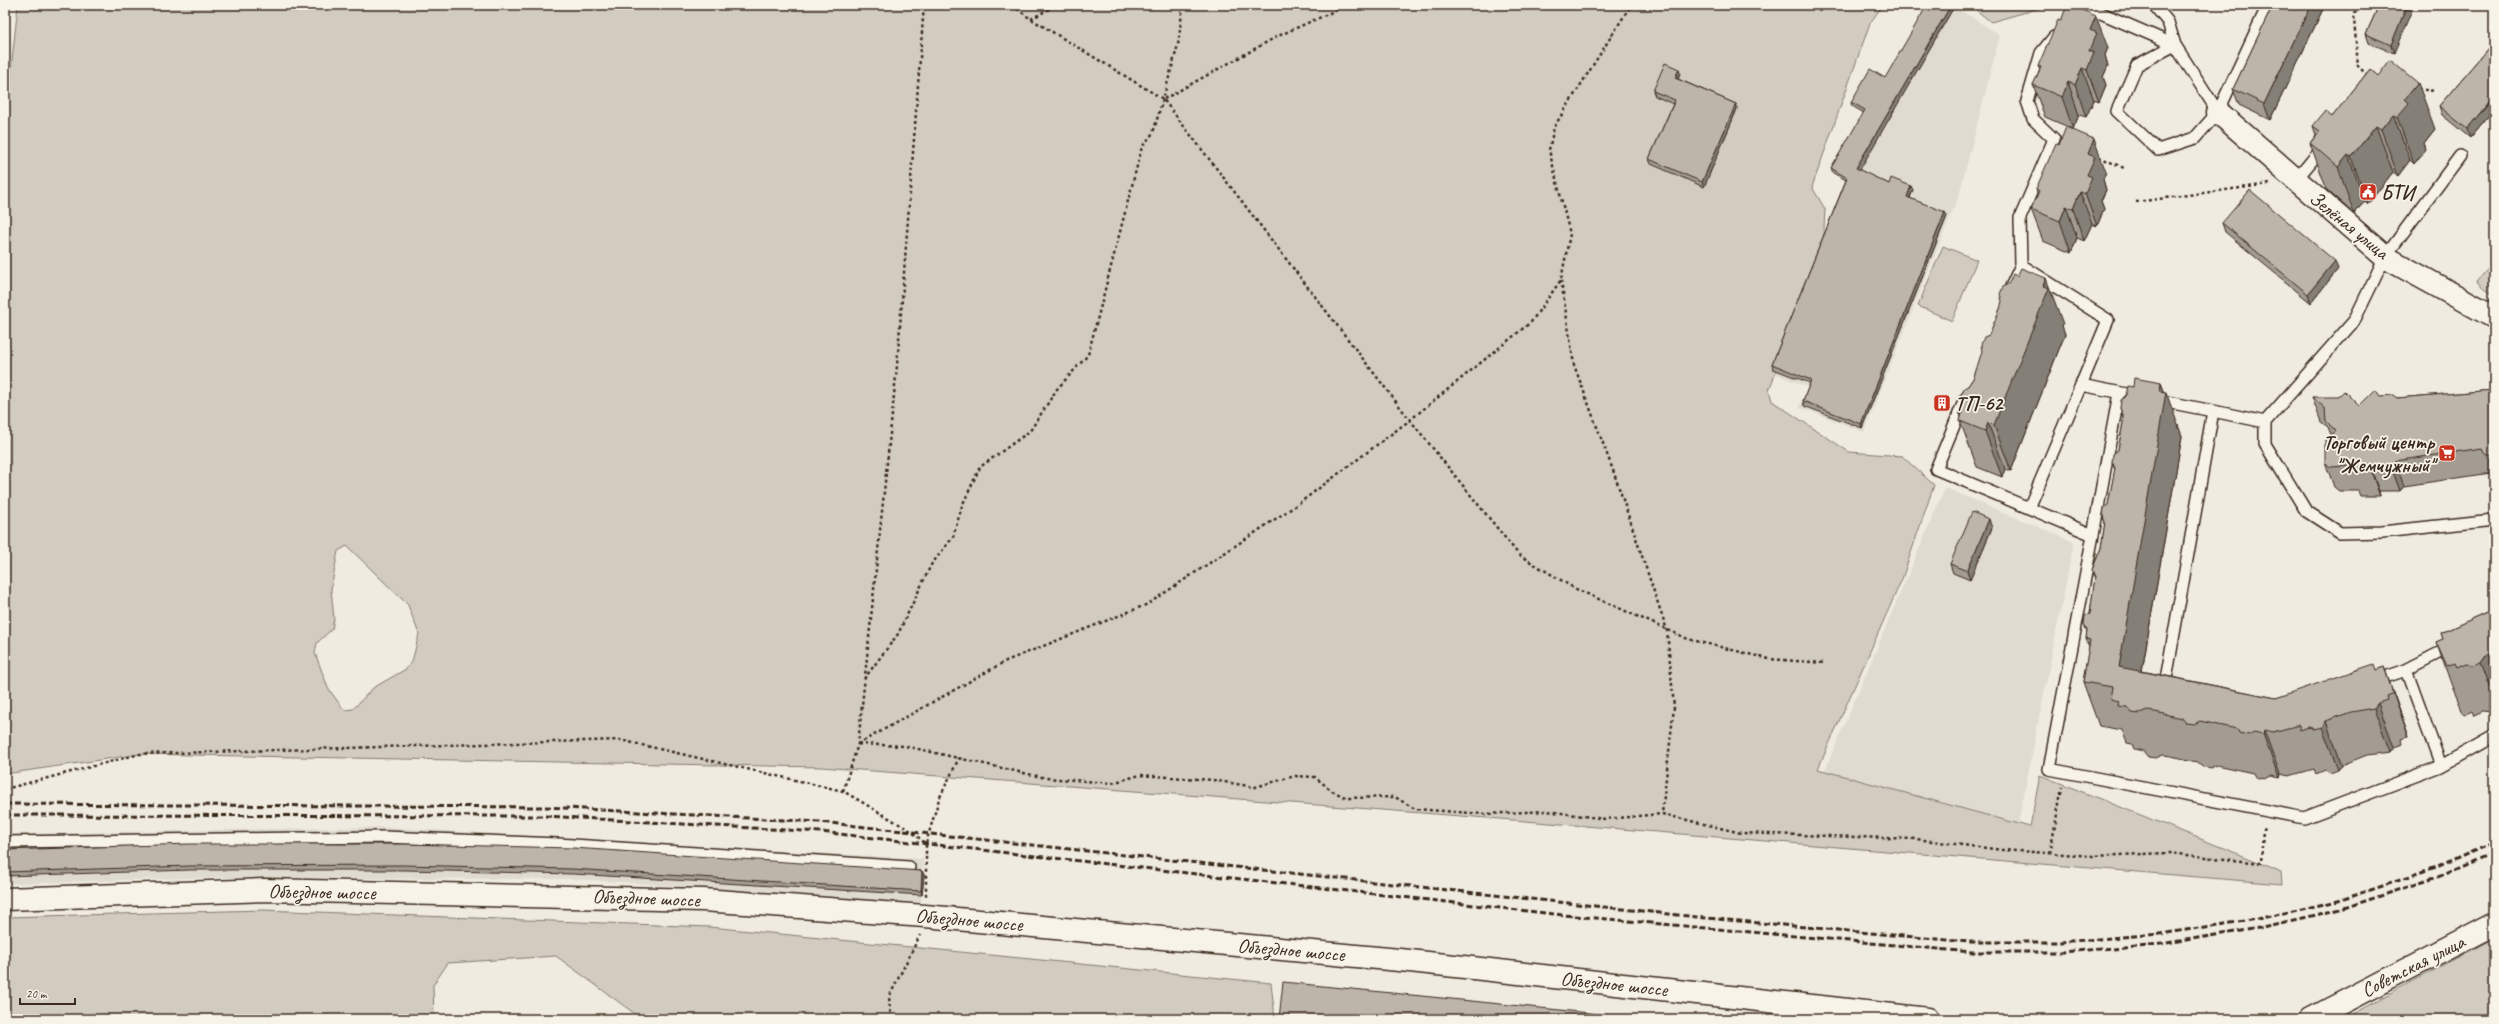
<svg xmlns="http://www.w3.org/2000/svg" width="2499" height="1024" viewBox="0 0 2499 1024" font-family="Caveat,sans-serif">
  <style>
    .built { fill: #e0dbd0 }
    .green { fill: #d1cbc0; stroke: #867a6f; fill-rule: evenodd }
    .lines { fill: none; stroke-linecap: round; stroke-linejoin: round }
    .lane-casing { stroke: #3b2a1e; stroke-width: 14 }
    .street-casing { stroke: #3b2a1e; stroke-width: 25 }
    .primary-casing { stroke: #3b2a1e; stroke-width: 25 }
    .path { stroke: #3b2a1e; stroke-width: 2.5; stroke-dasharray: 3 3; stroke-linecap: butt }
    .lane { stroke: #f7f3e8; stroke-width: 11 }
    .street { stroke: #f7f3e8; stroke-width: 22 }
    .primary { stroke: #f7f3e8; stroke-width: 22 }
    .rail { stroke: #3b2a1e; stroke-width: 3; stroke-dasharray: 6 3; stroke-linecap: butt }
    .wall { fill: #a39c92; stroke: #3b2a1e }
    .shaded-wall { fill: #847f77; stroke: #3b2a1e }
    .building { fill: #bdb5aa; stroke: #3b2a1e }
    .labels { text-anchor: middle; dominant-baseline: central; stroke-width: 3.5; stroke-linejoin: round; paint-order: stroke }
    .poi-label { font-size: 20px; font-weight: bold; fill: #3b2a1e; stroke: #f7f3e8; text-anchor: start }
    .street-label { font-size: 20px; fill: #3b2a1e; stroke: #f7f3e8 }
  </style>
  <rect width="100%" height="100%" fill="#efebe0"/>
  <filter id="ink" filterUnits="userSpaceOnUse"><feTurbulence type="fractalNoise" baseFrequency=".025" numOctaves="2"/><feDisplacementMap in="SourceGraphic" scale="8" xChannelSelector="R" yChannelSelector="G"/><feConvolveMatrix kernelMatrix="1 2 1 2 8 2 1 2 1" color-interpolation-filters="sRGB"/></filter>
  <g filter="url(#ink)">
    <path class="built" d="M 1952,5 L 2000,35 L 1959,195 L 1864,432 L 1799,407 L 1808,387 L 1769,371 L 1859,149 Z
      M 1945,488 L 2074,542 L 2017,830 L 1819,784 Z
      M 381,827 L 923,859 L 921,903 L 574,879 L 190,878 L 5,884 L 5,834 Z"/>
    <path class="green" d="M 18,5 L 1883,5 L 1870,23 L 1812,187 L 1825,209 L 1823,248 L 1769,390 L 1772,401 L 1849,452 L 1902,456 L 1934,485 L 1902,579 L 1818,769 L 2030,827 L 2040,775 L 2261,863 L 2281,872 L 2282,884 L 1513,820 L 821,767 L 140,754 L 5,774 L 5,126 ZM 347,546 L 408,605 L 419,634 L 412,662 L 406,669 L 373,688 L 353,709 L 344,710 L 328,688 L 315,653 L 317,643 L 332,629 L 334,619 L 331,589 L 338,551 Z
      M 1970,5 L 2051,5 L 1991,22 Z
      M 1943,246 L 1977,260 L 1952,321 L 1918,306 Z
      M 2494,262 L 2494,296 L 2477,281 Z
      M 263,910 L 710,927 L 1271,983 L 1275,1019 L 642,1019 L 556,956 L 448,963 L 433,985 L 434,1019 L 5,1019 L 5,917 Z
      M 2494,938 L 2494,1019 L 2344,1019 Z"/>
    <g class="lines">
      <defs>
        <path id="lane" d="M 2154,5 L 2168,22 L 2175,45 L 2137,65 L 2117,111 L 2158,150 L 2195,138 L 2218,112 L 2268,5
          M 2075,13 L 2101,13 L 2175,45 L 2218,112
          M 2460,156 L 2385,257 L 2354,321 L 2265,422 L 2265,444 L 2306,511 L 2340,533 L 2382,532 L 2494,520
          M 2295,181 L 2324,146
          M 2021,265 L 2108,320 L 2081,385 L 2213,411 L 2165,685 L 2170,686
          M 2010,289 L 2021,265 L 2020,218 L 2054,139 L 2033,119 L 2027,101 L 2041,53 L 2054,37
          M 1965,399 L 1936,469 L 2093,535 L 2049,769 L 2304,818 L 2441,766 L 2406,670 L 2374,681
          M 2213,411 L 2265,422
          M 2029,508 L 2081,385
          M 2093,535 L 2119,393
          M 2406,670 L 2453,646
          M 2441,766 L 2494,736
          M 5,842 L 384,837 L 558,844 L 909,867"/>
        <path id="street" d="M 2218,112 L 2385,257 L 2494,317"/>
        <path id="primary" d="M 5,899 L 265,890 L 703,900 L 925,916 L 1410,961 L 1928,1019
          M 2311,1019 L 2494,924"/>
      </defs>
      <use href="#lane" class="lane-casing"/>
      <use href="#street" class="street-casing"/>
      <use href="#primary" class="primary-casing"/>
      <path class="path" d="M 1012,5 L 1031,19 L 1163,99 L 1410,420 L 1519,555 L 1574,588 L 1688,639 L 1769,659 L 1825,663
        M 2357,5 L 2354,19 L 2358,66 L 2368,76
        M 1031,19 L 1056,5
        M 2418,89 L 2434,91
        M 1164,99 L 1278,36 L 1348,5
        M 2099,157 L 2124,168
        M 2136,202 L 2270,184
        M 1561,280 L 1574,365 L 1614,473 L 1667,630 L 1674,707 L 1662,814
        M 864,679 L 898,634 L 931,565 L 953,537 L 962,506 L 980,467 L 1030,431 L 1057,389 L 1088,355 L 1142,147 L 1153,133 L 1163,99 L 1178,45 L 1183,5
        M 858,744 L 905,746 L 1046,778 L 1112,783 L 1140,775 L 1213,780 L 1255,787 L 1295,776 L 1315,777 L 1332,791 L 1347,798 L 1395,797 L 1415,809 L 1485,814 L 1547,811 L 1605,819 L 1662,814 L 1741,833 L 1916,839 L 2002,850 L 2093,856 L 2169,853 L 2261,863 L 2263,829 L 2266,825
        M 858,744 L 1006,661 L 1148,604 L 1298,504 L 1410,420 L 1531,322 L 1561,280 L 1570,234 L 1549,150 L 1554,127 L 1631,5
        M 5,789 L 140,754 L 620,740 L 843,791 L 911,831 L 926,844 L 926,897
        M 843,791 L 858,744 L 897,366 L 924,5
        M 926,843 L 939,799 L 959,758
        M 2050,853 L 2062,787
        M 891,1019 L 889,997 L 920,935"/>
      <use href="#lane" class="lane"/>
      <use href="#street" class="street"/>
      <use href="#primary" class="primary"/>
      <path class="rail" d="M 5,804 L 547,807 L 820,822 L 1706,918 L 1969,942 L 2060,942 L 2160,934 L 2257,919 L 2338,901 L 2436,868 L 2494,842
        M 5,815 L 545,816 L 821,832 L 1563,915 L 1971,952 L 2063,952 L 2161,944 L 2259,928 L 2341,909 L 2438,877 L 2494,852"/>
    </g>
    <path class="wall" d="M 1955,5 L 1859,170 L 1889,184 L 1913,190 L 1910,198 L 1947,216 L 1862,428 L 1804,406 L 1803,401 L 1810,383 L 1773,369 L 1772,364 L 1846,180 L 1833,173 L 1831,168 L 1864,113 L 1852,106 L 1851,102 L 1885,78 Z
      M 2273,5 L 2325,5 L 2270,120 L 2239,105 L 2233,89 Z
      M 2379,5 L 2394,53 L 2369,43 L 2366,34 Z
      M 2494,41 L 2494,109 L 2470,138 L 2442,115 L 2439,106 Z
      M 2108,48 L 2105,55 L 2108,66 L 2103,77 L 2106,85 L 2099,102 L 2094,100 L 2086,117 L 2079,115 L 2073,129 L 2045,117 L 2033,85 L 2040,71 L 2038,66 Z
      M 2370,69 L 2435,129 L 2424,143 L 2426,149 L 2414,164 L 2410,160 L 2398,176 L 2393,172 L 2368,204 L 2365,201 L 2354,214 L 2327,190 L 2310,143 L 2316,135 L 2313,126 L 2332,117 Z
      M 1680,73 L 1678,79 L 1736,104 L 1737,109 L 1704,187 L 1651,164 L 1649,159 L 1673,104 L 1655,96 L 1653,91 Z
      M 2106,172 L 2103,179 L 2106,190 L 2101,201 L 2104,209 L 2097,226 L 2092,224 L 2084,241 L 2077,238 L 2071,253 L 2043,241 L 2031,209 L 2037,194 L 2036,189 Z
      M 2222,223 L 2338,269 L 2311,303 L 2225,232 Z
      M 2000,309 L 2063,324 L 2062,326 L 2065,334 L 2011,471 L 2005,469 L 2002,477 L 1977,467 L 1960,421 L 1961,417 L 1959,412 L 1968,386 L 1974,377 L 1989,335 Z
      M 2161,383 L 2182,436 L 2142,671 L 2276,698 L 2376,670 L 2384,667 L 2409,737 L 2402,739 L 2403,744 L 2394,747 L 2390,752 L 2367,755 L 2342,765 L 2338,770 L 2330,773 L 2325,770 L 2316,774 L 2314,769 L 2289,776 L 2280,774 L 2279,778 L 2270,776 L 2264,779 L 2255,777 L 2253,773 L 2216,765 L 2210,768 L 2202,766 L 2198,762 L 2171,756 L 2163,755 L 2156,758 L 2148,757 L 2143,751 L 2134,749 L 2132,744 L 2127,743 L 2122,730 L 2099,726 L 2083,682 L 2089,647 L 2086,639 L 2087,632 L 2084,624 L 2090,613 L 2095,579 L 2092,570 L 2101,548 L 2105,523 L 2103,516 L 2108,505 L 2115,470 L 2112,462 L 2118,450 L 2123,423 L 2123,417 L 2120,408 L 2126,395 L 2133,387 Z
      M 2494,390 L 2494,479 L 2491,473 L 2404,486 L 2400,491 L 2379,491 L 2380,496 L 2360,496 L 2358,491 L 2339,491 L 2334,487 L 2325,462 L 2331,435 L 2328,427 L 2321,422 L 2312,397 L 2359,406 L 2381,396 L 2397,398 Z
      M 1992,528 L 1970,580 L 1953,573 L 1950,564 Z
      M 2494,609 L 2494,710 L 2490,712 L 2483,711 L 2474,715 L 2472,710 L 2464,714 L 2453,689 L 2436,642 L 2443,639 L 2441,633 Z
      M 5,850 L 922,871 L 924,875 L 922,895 L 574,874 L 405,870 L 191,870 L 5,876 Z"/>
    <path class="shaded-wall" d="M 1951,5 L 1955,5 L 1858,173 L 1856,168 Z
      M 2311,5 L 2325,5 L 2270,120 L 2264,104 Z
      M 2407,5 L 2414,5 L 2394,53 L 2391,45 Z
      M 2096,16 L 2108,48 L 2105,55 L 2108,66 L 2103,77 L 2106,85 L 2099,102 L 2087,70 L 2089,51 L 2090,30 Z
      M 2082,68 L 2094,100 L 2086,117 L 2075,85 Z
      M 1679,69 L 1680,73 L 1676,82 L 1675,78 Z
      M 2068,82 L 2079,115 L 2073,129 L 2062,97 Z
      M 2418,83 L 2435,129 L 2424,143 L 2426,149 L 2414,164 L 2397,117 L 2405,99 Z
      M 2494,96 L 2494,109 L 2470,138 L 2467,129 Z
      M 1736,104 L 1737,109 L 1704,187 L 1702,182 Z
      M 2393,114 L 2410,160 L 2398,176 L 2381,129 Z
      M 2376,126 L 2393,172 L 2368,204 L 2351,157 Z
      M 2094,139 L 2106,172 L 2103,179 L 2106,190 L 2101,201 L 2104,209 L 2097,226 L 2085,194 L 2087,175 L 2088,154 Z
      M 2348,155 L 2365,201 L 2354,214 L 2338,167 Z
      M 1911,186 L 1913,190 L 1908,201 L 1907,197 Z
      M 2080,192 L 2092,224 L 2084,241 L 2073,209 Z
      M 2066,206 L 2077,238 L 2071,253 L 2060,221 Z
      M 1945,212 L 1947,216 L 1862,428 L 1861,424 Z
      M 2335,261 L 2338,269 L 2311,303 L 2308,294 Z
      M 2046,278 L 2063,324 L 2062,326 L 2065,334 L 2011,471 L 1994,425 Z
      M 2161,383 L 2165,394 L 2166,392 L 2182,436 L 2135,711 L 2119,667 Z
      M 1988,423 L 2005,469 L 2002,477 L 1985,431 Z
      M 2395,461 L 2404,486 L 2400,491 L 2391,466 Z
      M 2370,466 L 2379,491 L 2380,496 L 2371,471 Z
      M 1989,519 L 1992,528 L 1970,580 L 1967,571 Z
      M 2491,651 L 2494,660 L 2494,700 L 2480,662 L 2484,656 Z
      M 2384,667 L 2400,711 L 2409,737 L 2393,693 Z
      M 2378,703 L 2394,747 L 2390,752 L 2374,708 Z
      M 2326,721 L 2342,765 L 2338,770 L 2322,727 Z
      M 2264,730 L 2280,774 L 2279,778 L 2263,734 Z
      M 922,871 L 924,875 L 922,895 L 921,891 Z"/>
    <path class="building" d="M 1927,5 L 1951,5 L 1856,168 L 1889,184 L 1891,178 L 1911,186 L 1907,197 L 1945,212 L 1861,424 L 1803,401 L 1811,380 L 1772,364 L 1847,178 L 1831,168 L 1865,110 L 1851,102 L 1870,69 L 1885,78 Z
      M 2067,5 L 2072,5 L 2096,16 L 2090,30 L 2097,33 L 2089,51 L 2094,53 L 2087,70 L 2082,68 L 2075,85 L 2068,82 L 2062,97 L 2033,85 L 2041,67 L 2038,66 L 2058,20 L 2061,21 Z
      M 2273,5 L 2311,5 L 2264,104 L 2233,89 Z
      M 2379,5 L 2407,5 L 2391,45 L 2366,34 Z
      M 2494,41 L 2494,96 L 2467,129 L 2439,106 Z
      M 2390,60 L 2418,83 L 2405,99 L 2409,103 L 2397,117 L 2393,114 L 2381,129 L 2376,126 L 2351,157 L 2348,155 L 2338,167 L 2310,143 L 2320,131 L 2313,126 L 2325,111 L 2332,117 L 2370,69 L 2378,76 Z
      M 1665,63 L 1679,69 L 1675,78 L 1736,104 L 1702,182 L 1649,159 L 1675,100 L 1653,91 Z
      M 2066,127 L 2094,139 L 2088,154 L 2095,157 L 2087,175 L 2092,177 L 2085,194 L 2080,192 L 2073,209 L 2066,206 L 2060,221 L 2031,209 L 2039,191 L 2036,189 L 2056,143 L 2059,145 Z
      M 2250,190 L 2335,261 L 2308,294 L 2222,223 Z
      M 2021,268 L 2046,278 L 2043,286 L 2049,288 L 1994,425 L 1988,423 L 1985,431 L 1960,421 L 1962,413 L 1959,412 L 1962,402 L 1961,396 L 1964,388 L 1968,386 L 1974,377 L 1982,351 L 1981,345 L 1984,337 L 1989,335 L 2000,309 L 2002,301 L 2000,294 L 2003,287 L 2009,283 L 2013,274 L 2017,276 Z
      M 2134,378 L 2161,383 L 2160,391 L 2166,392 L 2119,667 L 2276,698 L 2374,664 L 2376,670 L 2384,667 L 2393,693 L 2386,696 L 2387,700 L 2378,703 L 2374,708 L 2351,712 L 2326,721 L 2322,727 L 2314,729 L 2309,727 L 2300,730 L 2299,725 L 2273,732 L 2264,730 L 2263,734 L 2254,732 L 2248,735 L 2239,733 L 2237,729 L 2200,721 L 2194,724 L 2186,723 L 2182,718 L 2155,712 L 2147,711 L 2140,714 L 2132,713 L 2127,707 L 2118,706 L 2119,701 L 2111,699 L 2113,687 L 2083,682 L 2090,640 L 2086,639 L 2087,630 L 2084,624 L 2085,616 L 2090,613 L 2095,577 L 2092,570 L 2101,548 L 2105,522 L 2103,516 L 2104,508 L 2108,505 L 2115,468 L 2112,462 L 2113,454 L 2118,450 L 2123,423 L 2123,415 L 2120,408 L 2121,400 L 2126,395 L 2128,386 L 2133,387 Z
      M 2375,390 L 2381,396 L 2393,395 L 2397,398 L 2494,390 L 2494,457 L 2485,454 L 2482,448 L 2395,461 L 2391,466 L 2370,466 L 2371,471 L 2351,471 L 2351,466 L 2330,467 L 2325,462 L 2325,440 L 2336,431 L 2326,421 L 2325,408 L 2312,397 L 2338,397 L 2344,391 L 2359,406 Z
      M 1972,512 L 1989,519 L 1967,571 L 1950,564 Z
      M 2494,609 L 2494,650 L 2484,656 L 2480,662 L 2473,665 L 2466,664 L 2457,668 L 2455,664 L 2447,667 L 2436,642 L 2443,639 L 2441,633 Z
      M 189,844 L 403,844 L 573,848 L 922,871 L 921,891 L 572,869 L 403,865 L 190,866 L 5,872 L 5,850 Z
      M 1283,982 L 1649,1019 L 1279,1019 Z"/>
  </g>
  <defs>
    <symbol id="civic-square" viewBox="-11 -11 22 22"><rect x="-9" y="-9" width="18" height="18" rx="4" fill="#c8321e" stroke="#f7f3e8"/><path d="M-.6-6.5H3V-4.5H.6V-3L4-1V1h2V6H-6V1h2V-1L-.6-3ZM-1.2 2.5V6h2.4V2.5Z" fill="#fff"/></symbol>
    <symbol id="building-square" viewBox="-11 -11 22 22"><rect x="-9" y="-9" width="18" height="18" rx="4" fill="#c8321e" stroke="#f7f3e8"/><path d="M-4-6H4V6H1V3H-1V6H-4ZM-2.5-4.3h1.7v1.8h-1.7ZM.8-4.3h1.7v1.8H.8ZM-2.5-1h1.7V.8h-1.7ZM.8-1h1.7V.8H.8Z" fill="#fff"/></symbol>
    <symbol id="supermarket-square" viewBox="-11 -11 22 22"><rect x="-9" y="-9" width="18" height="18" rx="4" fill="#c8321e" stroke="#f7f3e8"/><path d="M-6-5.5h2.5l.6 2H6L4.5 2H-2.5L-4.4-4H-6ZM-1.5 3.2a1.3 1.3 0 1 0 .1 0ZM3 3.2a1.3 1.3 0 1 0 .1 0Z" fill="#fff"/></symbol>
  </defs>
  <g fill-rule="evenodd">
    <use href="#civic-square" x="2358" y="182" width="20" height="20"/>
    <use href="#building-square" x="1932" y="393" width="20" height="20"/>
    <use href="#supermarket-square" x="2437" y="443" width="20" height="20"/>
  </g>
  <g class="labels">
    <g class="poi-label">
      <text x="2381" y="192">БТИ</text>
      <text x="1955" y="403">ТП-62</text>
      <text x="2434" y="442" text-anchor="end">Торговый центр<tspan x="2434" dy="23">"Жемчужный"</tspan></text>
    </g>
    <g class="street-label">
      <text transform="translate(2349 225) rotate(39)">Зелёная улица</text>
      <text transform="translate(322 892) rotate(1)">Объездное шоссе</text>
      <text transform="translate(646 898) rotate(2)">Объездное шоссе</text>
      <text transform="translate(969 920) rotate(5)">Объездное шоссе</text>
      <text transform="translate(1291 950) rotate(5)">Объездное шоссе</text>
      <text transform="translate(2413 966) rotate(-27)">Советская улица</text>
      <text transform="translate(1614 984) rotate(6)">Объездное шоссе</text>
    </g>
  </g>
  <rect width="2499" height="1024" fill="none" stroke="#f7f3e8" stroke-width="20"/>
  <rect x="10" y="10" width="2479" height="1004" fill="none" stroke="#3b2a1e" stroke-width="1.5" filter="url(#ink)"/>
  <path d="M20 998v6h55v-6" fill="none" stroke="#3b2a1e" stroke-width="2"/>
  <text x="26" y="998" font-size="12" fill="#3b2a1e" stroke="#f7f3e8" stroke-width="3" paint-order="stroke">20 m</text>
</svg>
